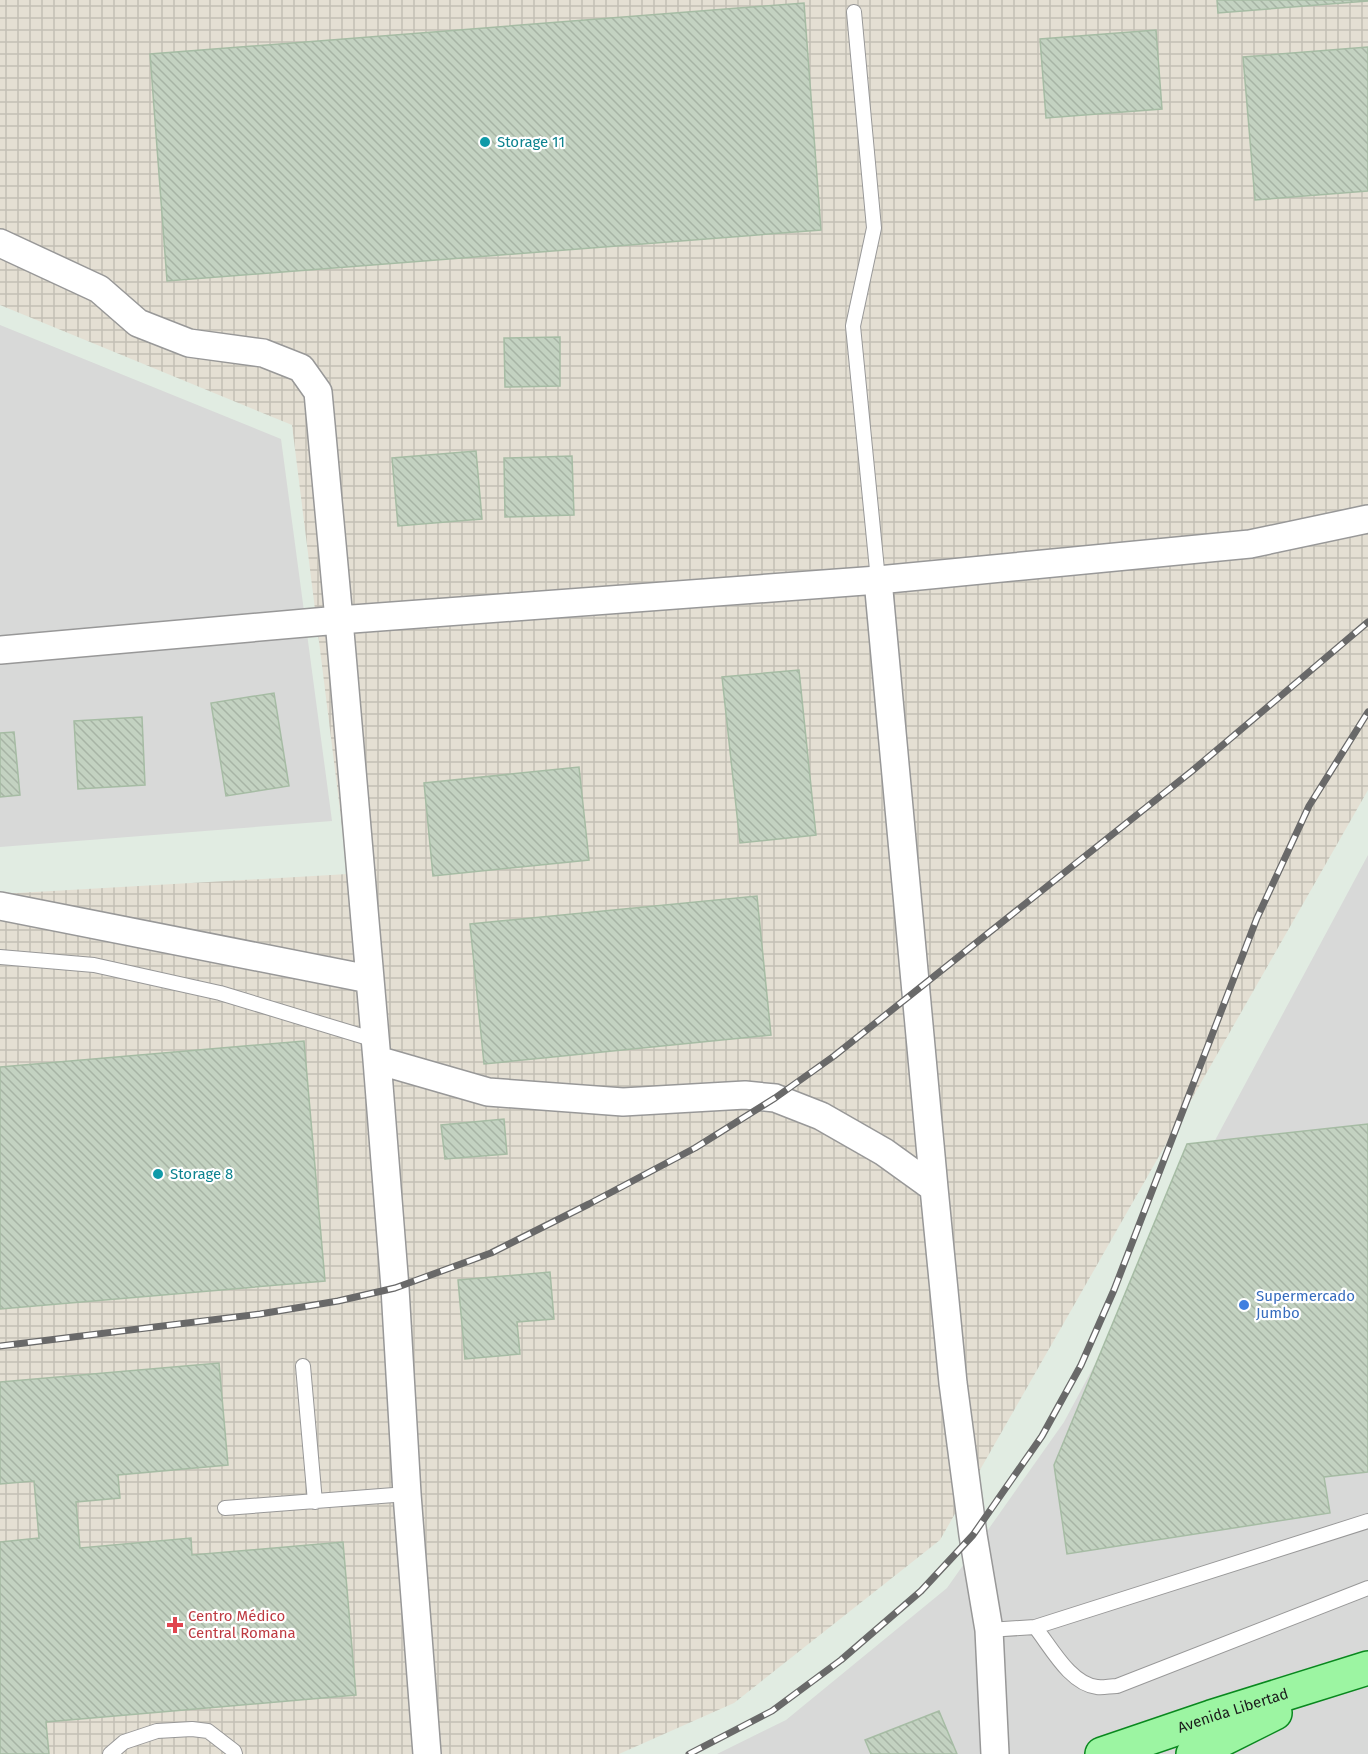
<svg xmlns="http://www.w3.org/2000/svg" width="1368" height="1754" viewBox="0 0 1368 1754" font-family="'Fira Sans',sans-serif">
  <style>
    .residential { fill: #d8d9d8 }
    .industrial { fill: url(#industrial-grid) }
    .building { fill: url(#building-back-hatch); stroke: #a6bca4; stroke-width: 1.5 }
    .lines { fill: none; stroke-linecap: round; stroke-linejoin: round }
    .lane-casing { stroke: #989898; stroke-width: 16 }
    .street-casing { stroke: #989898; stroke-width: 30 }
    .primary-casing { stroke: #09881e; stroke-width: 36 }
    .lane { stroke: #fff; stroke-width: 14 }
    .street { stroke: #fff; stroke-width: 27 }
    .primary { stroke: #9cf5a2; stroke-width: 33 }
    .rail-casing { stroke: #696969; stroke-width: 7 }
    .rail { stroke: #fff; stroke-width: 4.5; stroke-dasharray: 14; stroke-linecap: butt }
    .culture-dot { fill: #0f9aa8; stroke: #fff; stroke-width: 2 }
    .shop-dot { fill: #3f7fe0; stroke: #fff; stroke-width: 2 }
    .health-dot { fill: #e0444e; stroke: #fff; stroke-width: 2 }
    .labels { text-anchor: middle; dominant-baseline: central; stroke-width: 4.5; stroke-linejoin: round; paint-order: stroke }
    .culture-label { font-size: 15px; fill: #0d838f; stroke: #fff; text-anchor: start }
    .shop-label { font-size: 15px; fill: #366cbe; stroke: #fff; text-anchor: start }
    .health-label { font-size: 15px; fill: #be3a42; stroke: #fff; text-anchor: start }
    .street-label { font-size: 15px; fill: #1b1b1b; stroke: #fff }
  </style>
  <defs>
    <pattern id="industrial-grid" width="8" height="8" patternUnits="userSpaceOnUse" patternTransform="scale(1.5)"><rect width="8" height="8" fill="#e4dfd3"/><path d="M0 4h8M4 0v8" fill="none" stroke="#c3bfb5"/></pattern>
    <pattern id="building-back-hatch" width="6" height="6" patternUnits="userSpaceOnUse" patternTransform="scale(1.5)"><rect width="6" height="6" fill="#c3d2c1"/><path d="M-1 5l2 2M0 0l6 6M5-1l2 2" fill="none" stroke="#a7b4a5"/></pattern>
  </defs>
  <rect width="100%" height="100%" fill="#e1ece2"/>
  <path class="residential" d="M 0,325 L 281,439 L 332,821 L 0,847 Z
    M 1368,855 L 1368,1754 L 717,1754 L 786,1720 L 947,1588 L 1064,1422 Z"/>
  <path class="industrial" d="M 0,0 L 1368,0 L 1368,790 L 940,1540 L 734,1703 L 619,1754 L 0,1754 L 0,894 L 348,874 L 292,425 L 0,305 Z"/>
  <path class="building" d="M 1217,0 L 1368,0 L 1368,1 L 1218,13 Z
    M 804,3 L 821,230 L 167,281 L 150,54 Z
    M 1156,30 L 1162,109 L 1046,118 L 1040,39 Z
    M 1368,47 L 1368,191 L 1255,200 L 1243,57 Z
    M 560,337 L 560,386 L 505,387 L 504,338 Z
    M 476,451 L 482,519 L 398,526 L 392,458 Z
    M 572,456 L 574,515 L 505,517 L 504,458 Z
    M 799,670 L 816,835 L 740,843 L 722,677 Z
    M 274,693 L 289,786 L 226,796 L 211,703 Z
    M 142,717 L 145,785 L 78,789 L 74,721 Z
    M 14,732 L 20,795 L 0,797 L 0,733 Z
    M 579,767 L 589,860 L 433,876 L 424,783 Z
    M 757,896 L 771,1035 L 484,1064 L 470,924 Z
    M 304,1041 L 325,1281 L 0,1309 L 0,1067 Z
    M 504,1119 L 507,1154 L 445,1159 L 441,1125 Z
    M 1368,1124 L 1368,1472 L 1324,1477 L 1330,1513 L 1067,1554 L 1054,1465 L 1187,1144 Z
    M 550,1272 L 554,1319 L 517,1322 L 520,1354 L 465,1359 L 458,1280 Z
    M 219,1363 L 228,1465 L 118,1475 L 120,1498 L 76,1502 L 80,1548 L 191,1538 L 192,1555 L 343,1542 L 356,1695 L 46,1722 L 49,1754 L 0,1754 L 0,1542 L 39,1538 L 34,1481 L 0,1484 L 0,1382 Z
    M 939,1711 L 957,1754 L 871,1754 L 865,1740 Z"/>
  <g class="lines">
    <defs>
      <path id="lane" d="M 854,12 L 874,228 L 853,326 L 878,580
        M 0,957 L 94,965 L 220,993 L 375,1040
        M 303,1366 L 315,1502
        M 225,1508 L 407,1494
        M 1035,1627 C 1051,1647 1070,1684 1097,1687 C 1103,1688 1110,1686 1117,1686 L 1368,1588
        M 989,1630 L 1035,1627 L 1368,1521
        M 110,1754 L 124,1742 L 157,1731 L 192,1729 L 208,1731 L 234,1751 L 235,1754"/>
      <path id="street" d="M 0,243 L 99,289 L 138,323 L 189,343 L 263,353 L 301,368 L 318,392 L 339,620 L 377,1060 L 395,1288 L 407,1494 L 427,1754
        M 878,580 L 934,1188 L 953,1383 L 973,1535 L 989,1630 L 995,1754
        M 0,650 L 339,620 L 878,580 L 1250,544 L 1368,519
        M 0,906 L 369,979
        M 377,1060 L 488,1092 L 623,1102 L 745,1095 L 775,1098 L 821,1116 L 884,1152 L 934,1188"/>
      <g id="primary">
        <path id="s1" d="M 1102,1754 L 1211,1717 L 1368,1668"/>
        <path d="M 1193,1754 L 1275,1713"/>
      </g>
    </defs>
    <use href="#lane" class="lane-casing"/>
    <use href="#street" class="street-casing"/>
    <use href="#primary" class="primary-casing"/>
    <use href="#lane" class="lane"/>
    <use href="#street" class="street"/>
    <use href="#primary" class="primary"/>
    <defs>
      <path id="rail" d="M 0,1346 L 260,1314 L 338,1301 L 395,1288 L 491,1253 L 589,1204 L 695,1148 L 775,1098 L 834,1056 L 1192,771 L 1368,622
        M 689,1754 L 772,1711 L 841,1660 L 921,1591 L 973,1535 L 1042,1436 L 1081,1365 L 1114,1290 L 1257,918 L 1309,806 L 1368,712"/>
    </defs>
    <use href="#rail" class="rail-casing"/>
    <use href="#rail" class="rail"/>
  </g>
  <g class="culture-dot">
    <circle cx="485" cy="142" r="6"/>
    <circle cx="158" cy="1174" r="6"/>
  </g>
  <circle class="shop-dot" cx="1244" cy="1305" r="6"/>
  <path class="health-dot" d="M172 1616h6v6h6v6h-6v6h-6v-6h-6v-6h6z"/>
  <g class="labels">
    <g class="culture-label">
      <text x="497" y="142">Storage 11</text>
      <text x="170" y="1174">Storage 8</text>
    </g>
    <g class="shop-label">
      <text x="1256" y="1296">Supermercado<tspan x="1256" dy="17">Jumbo</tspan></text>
    </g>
    <g class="health-label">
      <text x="188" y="1616">Centro Médico<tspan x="188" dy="17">Central Romana</tspan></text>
    </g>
    <g class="street-label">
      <text stroke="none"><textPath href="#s1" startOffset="138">Avenida Libertad</textPath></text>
    </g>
  </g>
</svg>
